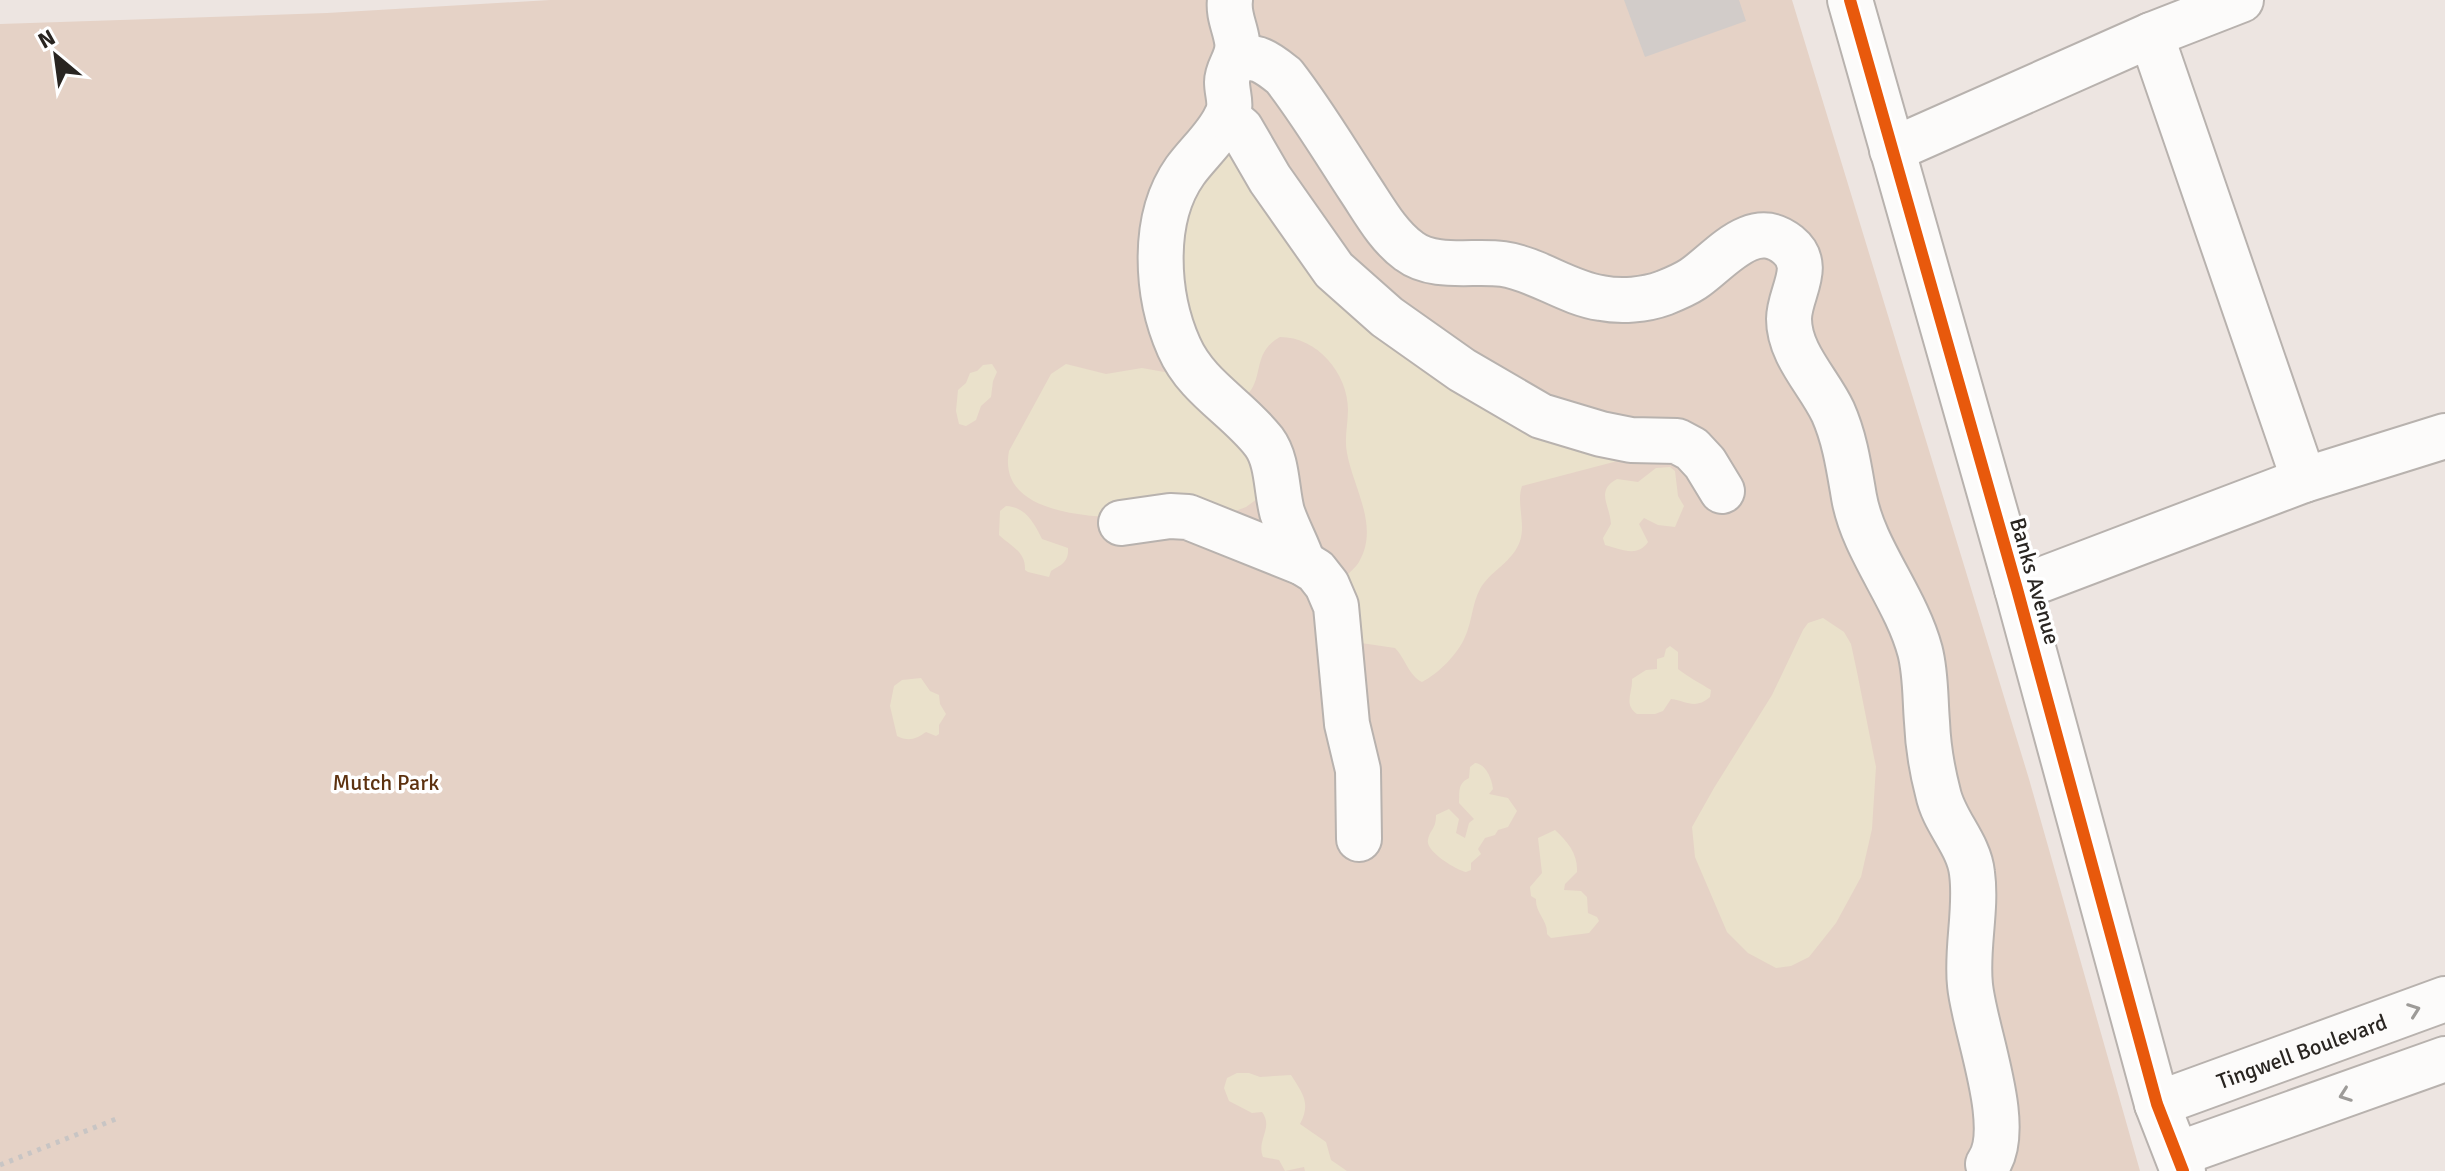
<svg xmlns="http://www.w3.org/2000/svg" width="2445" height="1171" viewBox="0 0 2445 1171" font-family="Signika,sans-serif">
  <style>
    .green { fill: #e5d2c6 }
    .sand { fill: #eae1cb }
    .building { fill: #d2ccc9 }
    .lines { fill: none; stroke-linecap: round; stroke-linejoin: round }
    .minor-casing { stroke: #b8b2ae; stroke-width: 48 }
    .path { stroke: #c8c5c4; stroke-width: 5; stroke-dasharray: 4 6; stroke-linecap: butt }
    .minor { stroke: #fcfbfa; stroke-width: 44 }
    .cycleway-casing { stroke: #fff; stroke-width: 17 }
    .cycleway { stroke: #e8590c; stroke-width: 12 }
    .oneway { stroke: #9d9b98 }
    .labels { text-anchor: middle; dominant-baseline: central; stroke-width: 7; stroke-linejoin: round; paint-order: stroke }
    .street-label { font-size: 22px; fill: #292521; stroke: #fff }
    .park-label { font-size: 22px; fill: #5d3210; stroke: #fff }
  </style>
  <rect width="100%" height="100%" fill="#ede5e1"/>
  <path class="green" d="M 550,0 L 1792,0 L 2029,779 L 2140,1171 L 0,1171 L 0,24 L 327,13 Z"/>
  <path class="sand" d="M 1220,140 L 1317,264 L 1648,453 L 1522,486 C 1516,503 1526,523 1520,541 C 1513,562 1490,571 1480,589 C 1472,604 1472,622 1465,637 C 1458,654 1438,674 1422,682 C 1409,676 1405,658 1395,648 L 1361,643 L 1344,579 C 1349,572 1357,567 1360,560 C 1379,525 1353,487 1347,453 C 1344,439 1348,424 1348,410 C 1348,373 1317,337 1280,337 C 1251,353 1265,378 1246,396 L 1205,372 L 1170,246 Z
    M 992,364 L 997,372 L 993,381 L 991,397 L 981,406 L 976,420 L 966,426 L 959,424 L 956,411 L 958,390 L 966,383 L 970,373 L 977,371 L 983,365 Z
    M 1066,364 L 1106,374 L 1142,368 L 1170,373 L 1243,431 L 1264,494 L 1246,507 L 1230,513 C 1181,515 992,540 1009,451 L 1051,374 Z
    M 1656,468 L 1670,467 L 1675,471 L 1678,496 L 1684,506 L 1675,527 L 1658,525 L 1644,518 L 1639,524 L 1648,542 C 1637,558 1621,549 1605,545 L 1603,538 L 1611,524 C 1610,505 1595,491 1617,479 L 1638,482 Z
    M 1006,506 C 1026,507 1034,523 1042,539 L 1068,548 C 1069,563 1060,565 1051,571 L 1049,577 L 1028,572 L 1025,570 C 1026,551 1010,546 999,535 L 1000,511 Z
    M 1823,618 L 1844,632 L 1851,644 L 1857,672 L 1876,767 L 1872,829 L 1861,877 L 1836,923 L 1809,957 L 1791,966 L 1776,968 L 1748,953 L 1727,932 L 1695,857 L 1692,827 L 1714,788 L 1772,695 L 1803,630 L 1808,623 Z
    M 1670,646 L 1678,652 L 1678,669 C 1690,678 1698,682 1711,690 L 1710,697 C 1695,710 1687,701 1671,699 L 1663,711 L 1655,714 L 1637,714 C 1623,704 1633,693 1632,679 L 1646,670 L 1657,669 L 1657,659 L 1664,657 L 1666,649 Z
    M 921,678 L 930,691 L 939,695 L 940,704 L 946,714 L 939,725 L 939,734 L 936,736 L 926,732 C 916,739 909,742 897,736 L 890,706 L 894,686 L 902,680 Z
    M 1475,763 C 1486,764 1492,779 1493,789 L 1489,794 L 1508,798 L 1517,811 L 1508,827 L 1498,830 L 1495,835 L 1485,838 L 1478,849 L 1481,854 L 1471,863 L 1471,870 L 1466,872 C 1456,870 1425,851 1428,840 C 1430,829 1436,830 1436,815 L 1449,809 L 1459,819 L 1456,833 L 1465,838 L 1469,823 L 1474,819 L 1459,803 C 1460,792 1457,784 1469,778 L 1470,767 Z
    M 1555,830 C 1568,842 1578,854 1577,872 L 1565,884 L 1564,890 L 1581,891 L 1587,897 L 1588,913 L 1597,917 L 1599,921 L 1589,933 L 1551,938 L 1547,934 C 1548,920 1535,913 1536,899 L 1531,896 L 1530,887 L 1542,873 L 1538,838 Z
    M 1237,1073 L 1249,1073 L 1260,1077 L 1291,1075 C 1303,1094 1311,1103 1300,1124 L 1326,1142 L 1331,1160 L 1347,1171 L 1305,1171 L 1304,1167 L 1285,1171 L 1279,1160 L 1263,1157 C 1256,1140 1274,1128 1262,1112 L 1252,1113 L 1229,1101 L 1224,1088 L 1227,1078 Z"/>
  <path class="building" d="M 1624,0 L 1739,0 L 1746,21 L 1645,57 Z"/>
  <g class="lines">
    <defs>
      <g id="minor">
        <path d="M 1230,0 C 1228,15 1235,27 1237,41 C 1240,58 1227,67 1227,82 C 1227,95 1233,105 1226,117 C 1217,137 1198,153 1185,171 C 1151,219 1156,295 1179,347 C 1197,388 1237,407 1264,442 C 1278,461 1276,489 1282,512 C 1288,530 1297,545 1303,563"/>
        <path d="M 1850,0 L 2017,589 L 2157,1104 L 2183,1171"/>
        <path d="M 2151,35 L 2304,480 L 2445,436"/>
        <path d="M 1236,60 C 1256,53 1269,64 1284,76 C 1312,112 1335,151 1360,189 C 1374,210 1388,236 1409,251 C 1434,270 1474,260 1503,264 C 1537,269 1567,293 1601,298 C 1621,302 1645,300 1664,293 C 1674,289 1684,285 1693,279 C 1720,261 1752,216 1788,245 C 1814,266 1789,293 1789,319 C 1789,354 1819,382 1833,412 C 1845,439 1849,468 1854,497 C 1863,549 1906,598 1920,651 C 1926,674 1925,698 1927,722 C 1928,746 1932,770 1938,793 C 1944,822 1969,844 1972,873 C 1977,910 1966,948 1970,985 C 1974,1029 2014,1127 1988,1164"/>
        <path d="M 1227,117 L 1241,129 L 1270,179 L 1334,270 L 1387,317 L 1462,370 L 1541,416 L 1601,434 L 1631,440 L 1677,441 L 1692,449 L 1705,463 L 1722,491"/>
        <path d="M 1892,150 L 2151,35 L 2241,0"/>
        <path d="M 1121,523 L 1170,516 L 1188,517 L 1303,563 L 1316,571 L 1327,585 L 1336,606 L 1347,724 L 1358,770 L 1359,839"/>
        <path d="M 2017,589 L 2304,480"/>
        <path id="s1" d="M 2157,1104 L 2445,999"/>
        <path d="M 2178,1154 L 2445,1059"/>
      </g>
    </defs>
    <use href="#minor" class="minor-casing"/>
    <path class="path" d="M 0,1165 L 116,1119"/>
    <use href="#minor" class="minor"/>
    <defs>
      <path id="cycleway" d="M 1850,0 L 2017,589 L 2157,1104 L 2183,1171"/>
    </defs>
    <use href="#cycleway" class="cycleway-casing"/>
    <use href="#cycleway" class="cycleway"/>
  </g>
  <defs><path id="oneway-chevron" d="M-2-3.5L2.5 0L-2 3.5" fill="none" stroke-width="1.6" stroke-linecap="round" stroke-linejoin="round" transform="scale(2)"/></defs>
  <g class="oneway">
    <use href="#oneway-chevron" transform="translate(2414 1010) rotate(-20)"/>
    <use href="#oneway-chevron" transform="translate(2345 1095) rotate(160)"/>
  </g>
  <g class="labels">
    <g class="street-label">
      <text transform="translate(2035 581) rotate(74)">Banks Avenue</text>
      <text stroke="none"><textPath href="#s1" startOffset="154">Tingwell Boulevard</textPath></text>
    </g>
    <g class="park-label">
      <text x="386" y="782">Mutch Park</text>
    </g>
  </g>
  <g transform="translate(56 56) rotate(331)" stroke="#ffffff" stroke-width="6" paint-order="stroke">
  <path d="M0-6L14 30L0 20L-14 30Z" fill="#292521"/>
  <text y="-12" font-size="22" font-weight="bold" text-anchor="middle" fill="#292521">N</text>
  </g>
</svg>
